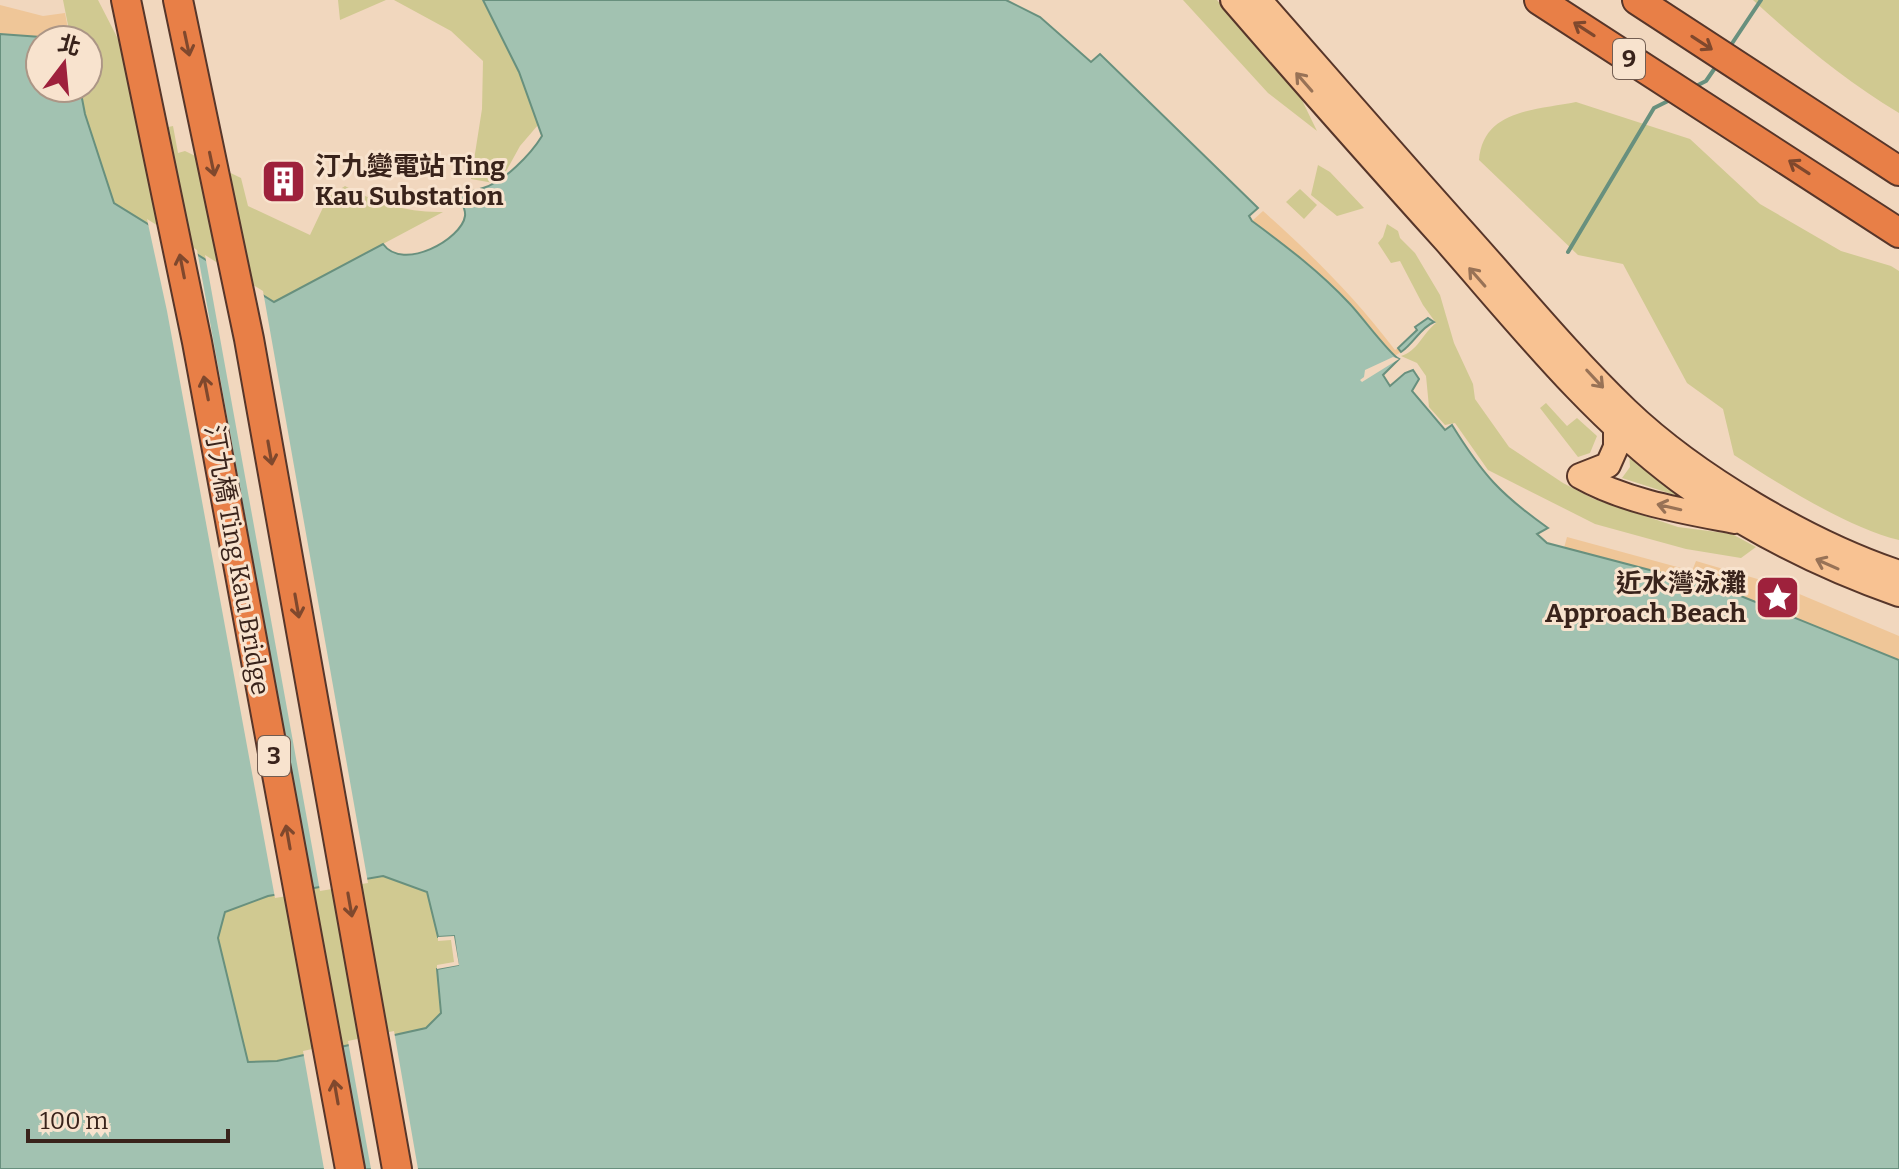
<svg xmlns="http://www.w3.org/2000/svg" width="1899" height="1169" viewBox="0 0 1899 1169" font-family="Bitter,'Noto Sans TC',serif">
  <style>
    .green { fill: #d0c991 }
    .sand { fill: #efc698 }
    .water { fill: #a2c2b1; stroke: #68907e; stroke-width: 2; fill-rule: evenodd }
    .pier { fill: #f1d7be }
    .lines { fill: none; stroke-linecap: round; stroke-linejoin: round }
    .stream { stroke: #68907e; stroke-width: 4 }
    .primary-casing { stroke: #57362a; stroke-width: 28 }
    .motorway-casing { stroke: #57362a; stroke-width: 32 }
    .primary { stroke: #f8c292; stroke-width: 24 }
    .motorway { stroke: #e87f47; stroke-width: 28 }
    .oneway { stroke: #7f482d }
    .oneway2 { stroke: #987256 }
    .labels { text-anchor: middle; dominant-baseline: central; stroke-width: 6; stroke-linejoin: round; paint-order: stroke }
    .shield { fill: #f8e3ce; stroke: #725d51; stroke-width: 2 }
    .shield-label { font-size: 24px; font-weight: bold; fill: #39231b }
    .poi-label { font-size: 26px; font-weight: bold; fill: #39231b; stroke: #f8e3ce; text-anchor: start }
    .street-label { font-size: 26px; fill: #39231b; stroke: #f8e3ce }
  </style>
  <rect width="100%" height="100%" fill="#f1d7be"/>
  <path class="green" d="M 63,0 L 98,0 L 135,72 L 159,129 L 173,126 L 178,153 L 185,151 L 241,178 L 248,206 L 310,235 L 328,197 L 345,186 C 376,203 408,213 443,212 L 274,302 L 113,203 L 85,114 L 80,88 L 88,88 L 88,40 L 71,40 Z
    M 338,0 L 386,0 L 340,20 Z
    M 394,0 L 482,0 L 511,27 L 544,118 L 520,146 L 499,184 L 471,179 L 482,109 L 483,61 L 451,31 Z
    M 1183,0 L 1217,0 L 1298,92 L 1317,131 L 1268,93 Z
    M 1753,0 L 1899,0 L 1899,113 C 1846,81 1799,42 1753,0 Z
    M 1576,102 L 1690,139 L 1760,204 L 1841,251 L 1891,266 L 1899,271 L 1899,540 C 1848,528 1779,484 1734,455 L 1723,409 L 1687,383 L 1623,264 L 1578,255 L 1479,160 C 1483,109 1537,110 1576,102 Z
    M 1318,165 L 1330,172 L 1364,208 L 1337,216 L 1311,195 Z
    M 1300,189 L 1317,205 L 1304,219 L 1286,202 Z
    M 1387,224 L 1398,231 L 1400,238 L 1415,253 L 1440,295 L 1454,343 L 1473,384 L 1475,399 L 1509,447 L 1563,483 L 1594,499 L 1678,527 L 1732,534 L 1756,547 L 1741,558 L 1686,549 L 1595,524 L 1488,470 L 1455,423 L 1445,425 L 1429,407 L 1426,376 L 1417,363 L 1401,356 C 1417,352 1423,333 1436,323 L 1423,305 L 1400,261 L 1391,263 L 1378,243 L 1383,237 Z
    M 1546,403 L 1567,426 L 1577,418 L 1597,436 L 1590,453 L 1578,457 L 1540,408 Z
    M 1629,452 L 1687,499 L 1622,478 L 1630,467 Z
    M 383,876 L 427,892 L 438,937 L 454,936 L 459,965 L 437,969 L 441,1013 L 426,1028 L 277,1061 L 248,1063 L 218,938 L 225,912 L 268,896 Z"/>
  <path class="sand" d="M 0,5 L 43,16 L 65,13 L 69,34 L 41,37 L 0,34 Z
    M 1263,211 C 1314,257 1353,295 1395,350 L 1398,348 L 1401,352 L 1393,357 C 1356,302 1305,260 1252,221 Z
    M 1567,537 L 1692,571 L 1696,561 L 1778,585 L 1899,636 L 1899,660 L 1726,590 L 1564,548 Z"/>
  <path class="water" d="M 483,0 L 1006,0 L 1040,17 L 1091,62 L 1100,54 L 1258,208 L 1249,216 L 1252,221 C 1286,246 1320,272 1349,303 C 1360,314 1390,355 1399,359 L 1383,375 L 1390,386 L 1405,373 L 1413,370 L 1419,379 L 1412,391 L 1445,430 L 1452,425 C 1483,475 1500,494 1548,528 L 1537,534 L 1547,543 L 1726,590 L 1899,660 L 1899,1169 L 0,1169 L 0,34 L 41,37 L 69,34 L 71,40 L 40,40 L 40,88 L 80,88 L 85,114 L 114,203 L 274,302 L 383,244 C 403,272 462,239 465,216 C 466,209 462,204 459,198 C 467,190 473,192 483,188 C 504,182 531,154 542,136 L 519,72 ZM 383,876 L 427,892 L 438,937 L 454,936 L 458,965 L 437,969 L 441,1013 L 426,1028 L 277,1061 L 248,1062 L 218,938 L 225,912 L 268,896 Z
    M 1428,318 L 1434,322 C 1420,328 1414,343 1401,352 L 1398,348 L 1417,330 L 1415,327 Z"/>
  <path class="pier" d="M 147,219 L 197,250 L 313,892 L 275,898 L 167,311 Z
    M 205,255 L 263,291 L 368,883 L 320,891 Z
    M 1393,357 L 1399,359 L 1362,382 L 1360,380 L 1364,377 L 1365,370 Z
    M 454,936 L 459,965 L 437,969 L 437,965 L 454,962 L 451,940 L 438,941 L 438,937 Z
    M 394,1031 L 418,1169 L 371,1169 L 348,1041 Z
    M 340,1043 L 363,1169 L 324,1169 L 303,1051 Z"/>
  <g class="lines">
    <path class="stream" d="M 1729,48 L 1761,0
      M 1692,88 L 1706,81 L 1717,65
      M 1568,252 L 1654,108 L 1670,100"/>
    <defs>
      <path id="primary" d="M 1233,0 C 1303,81 1374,161 1446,241 C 1519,324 1590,414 1679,480 C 1745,528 1822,567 1899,594
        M 1259,0 C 1331,82 1402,164 1475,245 C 1524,300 1572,358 1626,410 C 1695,476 1809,543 1899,573
        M 1580,476 C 1626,502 1683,511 1735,521
        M 1580,476 L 1608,465 L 1616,447 L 1616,427"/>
      <path id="motorway" d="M 126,0 L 197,342 L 350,1169
        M 178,0 L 249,339 L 397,1169
        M 1539,0 L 1899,233
        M 1637,0 L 1899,171"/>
    </defs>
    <use href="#primary" class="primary-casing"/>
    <use href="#motorway" class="motorway-casing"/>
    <use href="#primary" class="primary"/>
    <use href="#motorway" class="motorway"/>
  </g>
  <defs><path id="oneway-shaft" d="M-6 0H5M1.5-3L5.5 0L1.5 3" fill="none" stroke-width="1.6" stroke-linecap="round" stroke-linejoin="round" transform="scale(2)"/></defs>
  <g class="oneway">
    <use href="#oneway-shaft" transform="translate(1584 29) rotate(-147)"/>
    <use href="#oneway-shaft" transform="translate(1702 43) rotate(33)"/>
    <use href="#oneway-shaft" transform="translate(187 44) rotate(78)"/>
    <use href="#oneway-shaft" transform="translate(212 164) rotate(78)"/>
    <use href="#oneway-shaft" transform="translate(1799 167) rotate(-147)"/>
    <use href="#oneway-shaft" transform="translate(182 266) rotate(-101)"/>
    <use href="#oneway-shaft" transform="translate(206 388) rotate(-101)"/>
    <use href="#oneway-shaft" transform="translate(270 453) rotate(80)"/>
    <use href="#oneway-shaft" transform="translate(297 606) rotate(80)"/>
    <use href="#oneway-shaft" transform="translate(288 837) rotate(-100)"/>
    <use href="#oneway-shaft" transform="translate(350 905) rotate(80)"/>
    <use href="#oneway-shaft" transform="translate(336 1092) rotate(-100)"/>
  </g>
  <g class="oneway2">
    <use href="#oneway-shaft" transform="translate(1304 82) rotate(-131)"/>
    <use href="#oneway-shaft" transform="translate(1477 277) rotate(-131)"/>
    <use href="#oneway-shaft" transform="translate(1595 379) rotate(47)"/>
    <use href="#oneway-shaft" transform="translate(1669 507) rotate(-167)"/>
    <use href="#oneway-shaft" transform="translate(1827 564) rotate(-156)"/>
  </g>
  <defs>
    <symbol id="building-square" viewBox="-11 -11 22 22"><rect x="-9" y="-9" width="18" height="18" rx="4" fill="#9e213c" stroke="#f8e3ce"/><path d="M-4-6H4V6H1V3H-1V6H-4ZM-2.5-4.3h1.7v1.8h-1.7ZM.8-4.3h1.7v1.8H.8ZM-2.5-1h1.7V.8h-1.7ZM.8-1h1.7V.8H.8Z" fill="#fff"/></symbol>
    <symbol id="sight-square" viewBox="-11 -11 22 22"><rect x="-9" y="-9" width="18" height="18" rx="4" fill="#9e213c" stroke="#f8e3ce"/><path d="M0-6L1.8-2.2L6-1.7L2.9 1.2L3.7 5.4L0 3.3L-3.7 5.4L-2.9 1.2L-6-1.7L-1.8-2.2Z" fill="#fff"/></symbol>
  </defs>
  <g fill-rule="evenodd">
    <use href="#building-square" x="258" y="156" width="51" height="51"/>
    <use href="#sight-square" x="1752" y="572" width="51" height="51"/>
  </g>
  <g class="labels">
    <g class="shield">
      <rect x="1613" y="39" width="32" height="40" rx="6"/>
      <rect x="258" y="736" width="32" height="40" rx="6"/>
    </g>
    <g class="shield-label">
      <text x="1629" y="59">9</text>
      <text x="274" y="756">3</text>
    </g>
    <g class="poi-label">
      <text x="315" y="166">汀九變電站 Ting<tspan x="315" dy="30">Kau Substation</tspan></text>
      <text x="1746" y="583" text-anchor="end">近水灣泳灘<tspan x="1746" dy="30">Approach Beach</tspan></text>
    </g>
    <g class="street-label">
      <text transform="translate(237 560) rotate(80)">汀九橋 Ting Kau Bridge</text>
    </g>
  </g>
  <g transform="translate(64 64) rotate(16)"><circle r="38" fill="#f8e3ce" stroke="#ac9686" stroke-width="2"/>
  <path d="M0-6L14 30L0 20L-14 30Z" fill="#9e213c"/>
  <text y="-12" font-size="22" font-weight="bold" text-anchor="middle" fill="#39231b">北</text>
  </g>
  <path d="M28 1129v12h200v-12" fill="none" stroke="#39231b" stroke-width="4"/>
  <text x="40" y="1129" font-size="24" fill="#39231b" stroke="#f8e3ce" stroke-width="6" paint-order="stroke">100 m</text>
</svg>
